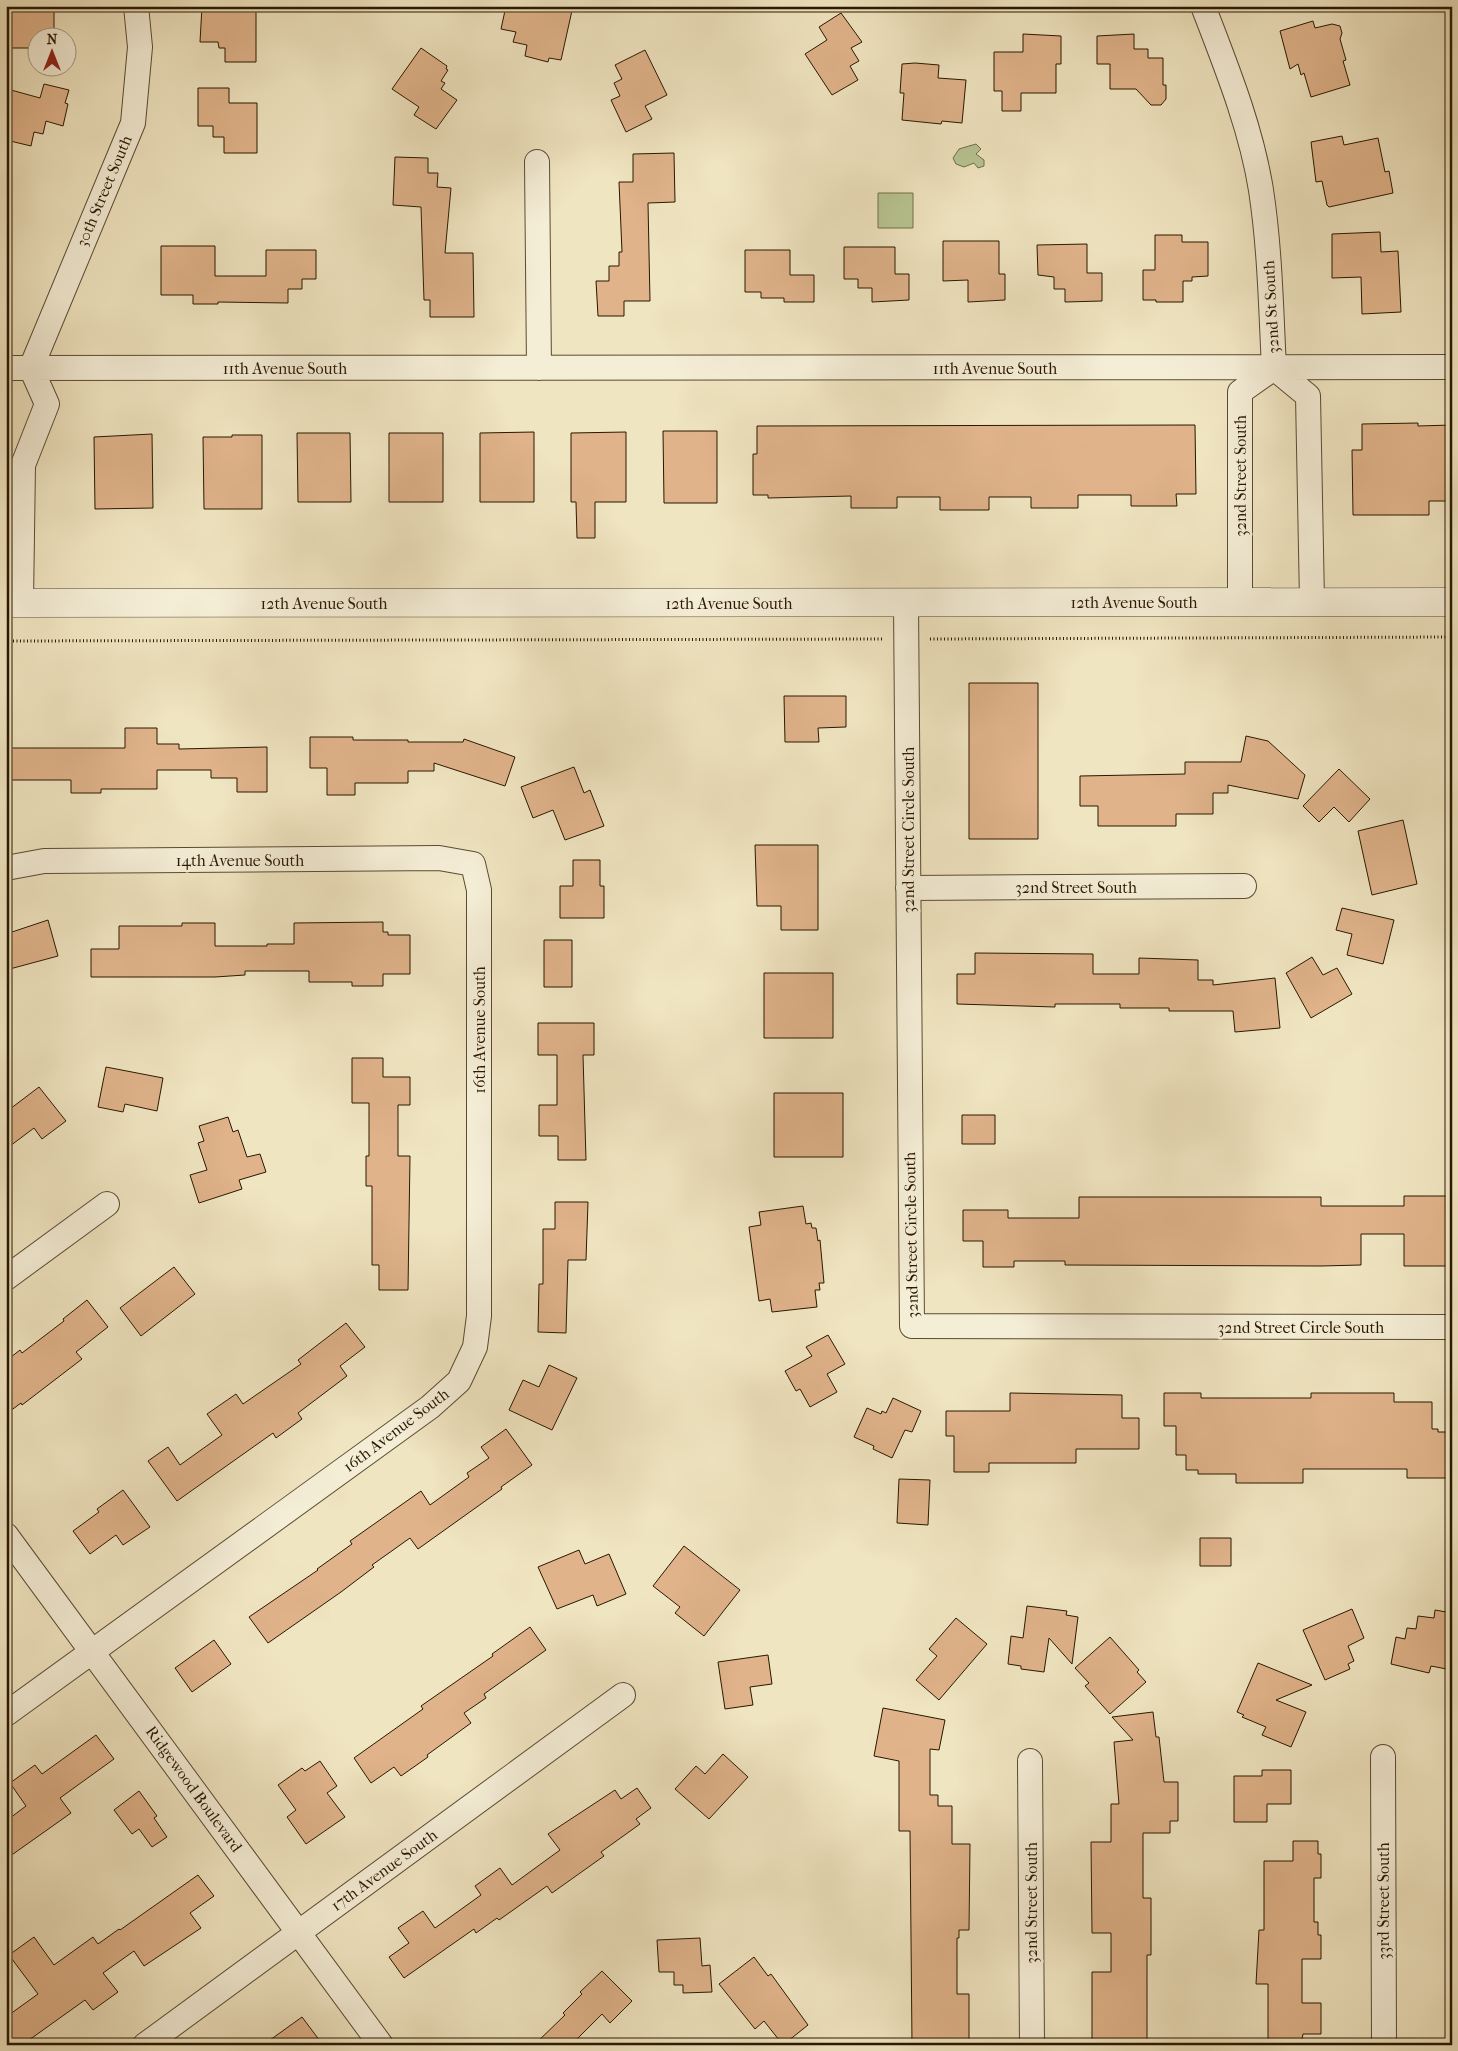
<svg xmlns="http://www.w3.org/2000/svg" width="1458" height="2051" viewBox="0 0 1458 2051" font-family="'IM FELL French Canon',serif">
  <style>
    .green { fill: #b8c593; stroke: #706e4a }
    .building { fill: #e0b38a; stroke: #281801 }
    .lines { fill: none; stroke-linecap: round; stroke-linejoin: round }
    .minor-casing { stroke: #5a4b31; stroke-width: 26 }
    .tertiary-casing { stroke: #5a4b31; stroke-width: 29 }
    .path { stroke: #281801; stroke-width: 3; stroke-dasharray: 1 2.5; stroke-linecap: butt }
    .minor { stroke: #f5eed7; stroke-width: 24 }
    .tertiary { stroke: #f5eed7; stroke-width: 28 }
    .labels { text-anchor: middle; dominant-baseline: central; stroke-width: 5; stroke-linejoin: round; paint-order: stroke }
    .street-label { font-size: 16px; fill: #281801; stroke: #f5eed7 }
  </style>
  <rect width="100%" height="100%" fill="#f0e5c1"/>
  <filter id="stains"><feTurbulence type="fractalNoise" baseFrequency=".004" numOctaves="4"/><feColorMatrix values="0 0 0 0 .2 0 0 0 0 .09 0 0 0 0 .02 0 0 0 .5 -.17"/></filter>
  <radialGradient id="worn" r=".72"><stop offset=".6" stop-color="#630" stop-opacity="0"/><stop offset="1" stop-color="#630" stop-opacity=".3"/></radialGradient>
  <path class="green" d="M 976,144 L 981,149 L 976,154 L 984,160 L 984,166 L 978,168 L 974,163 L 964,167 L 956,164 L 953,158 L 959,149 Z
    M 878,193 L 913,193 L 913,228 L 878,228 Z"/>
  <path class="building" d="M 7,6 L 54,6 L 54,30 L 46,30 L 46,38 L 38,38 L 38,48 L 6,48 Z
    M 202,6 L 256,6 L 256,62 L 225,62 L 225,48 L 219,48 L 218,42 L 200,42 Z
    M 506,6 L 573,6 L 561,60 L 549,58 L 548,62 L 525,56 L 527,45 L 513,42 L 516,32 L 501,29 Z
    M 841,13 L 862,42 L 851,48 L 859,61 L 850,66 L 858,80 L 832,95 L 805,54 L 827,40 L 819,27 Z
    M 1313,21 L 1315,28 L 1332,24 L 1340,26 L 1342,33 L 1340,39 L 1346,60 L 1343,61 L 1350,85 L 1311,97 L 1304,73 L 1301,75 L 1298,64 L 1290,69 L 1280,31 Z
    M 1023,34 L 1061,36 L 1061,64 L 1056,64 L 1056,93 L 1021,93 L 1021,111 L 1002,111 L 1002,91 L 994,91 L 994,52 L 1023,52 Z
    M 1134,34 L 1134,49 L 1148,49 L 1148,58 L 1163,58 L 1163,85 L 1166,85 L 1166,99 L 1161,105 L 1151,105 L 1136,89 L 1110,89 L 1110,64 L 1097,64 L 1097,36 Z
    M 421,48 L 447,66 L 446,69 L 448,70 L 441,81 L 445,83 L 441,89 L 457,100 L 436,129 L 414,115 L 419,107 L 392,89 Z
    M 645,50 L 667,95 L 645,106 L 652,119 L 626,132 L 611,100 L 620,96 L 614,83 L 622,79 L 615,65 Z
    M 915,63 L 939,65 L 938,78 L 966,80 L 962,123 L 942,121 L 941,124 L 902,120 L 904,93 L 900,93 L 902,64 Z
    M 44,84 L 69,90 L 65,103 L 68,104 L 63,126 L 46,121 L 43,134 L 34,132 L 31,146 L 6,140 L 6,108 L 11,90 L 40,98 Z
    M 198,88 L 229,88 L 229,103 L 257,103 L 257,153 L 224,153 L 224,137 L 213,137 L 213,126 L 198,126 Z
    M 1342,136 L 1344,145 L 1378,138 L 1385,172 L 1389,171 L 1393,193 L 1329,207 L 1327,205 L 1322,181 L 1316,182 L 1311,142 Z
    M 674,153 L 675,202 L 648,203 L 650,301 L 624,301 L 624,316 L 598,316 L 596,281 L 609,281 L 609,266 L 619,266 L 619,252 L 622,252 L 619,182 L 633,182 L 633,154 Z
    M 395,157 L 428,158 L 428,173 L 438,173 L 437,187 L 451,188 L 445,253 L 473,253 L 474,317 L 430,317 L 430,300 L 424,300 L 421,207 L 393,205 Z
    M 1380,232 L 1381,252 L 1398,251 L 1401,312 L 1362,314 L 1361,277 L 1332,278 L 1332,234 Z
    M 1155,235 L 1182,235 L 1182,242 L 1208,242 L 1208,276 L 1192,277 L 1192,281 L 1183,281 L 1183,302 L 1156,302 L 1156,300 L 1143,300 L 1143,270 L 1155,270 Z
    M 943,241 L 999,241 L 999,274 L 1005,274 L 1005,300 L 968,302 L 968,280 L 943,281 Z
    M 1087,244 L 1087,273 L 1102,273 L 1102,301 L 1065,302 L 1065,289 L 1054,289 L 1054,277 L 1038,275 L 1037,245 Z
    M 161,246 L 215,246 L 215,276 L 266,276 L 266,250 L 316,250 L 316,279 L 302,279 L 302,289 L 288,289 L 288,303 L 218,302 L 218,304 L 193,304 L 193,295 L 161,295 Z
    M 844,247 L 895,247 L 895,274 L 909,274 L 909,300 L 872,302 L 872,288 L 858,288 L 858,279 L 844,279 Z
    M 745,250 L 790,250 L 790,275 L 814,275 L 814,302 L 784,302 L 784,298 L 761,298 L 761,292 L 745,292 Z
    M 1418,423 L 1418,426 L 1452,425 L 1452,501 L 1429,501 L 1429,515 L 1353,515 L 1352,450 L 1362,450 L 1362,424 Z
    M 1195,425 L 1196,494 L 1176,494 L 1177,506 L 1131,506 L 1131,495 L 1078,495 L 1078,508 L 1031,508 L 1031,497 L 989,497 L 989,510 L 940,510 L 940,497 L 897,497 L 897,508 L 851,508 L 851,496 L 768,498 L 768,495 L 753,495 L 753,454 L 757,454 L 757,426 Z
    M 663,431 L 717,431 L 717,503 L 664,503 Z
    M 534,432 L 534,502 L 480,502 L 480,433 Z
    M 626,432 L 626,502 L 595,502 L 595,538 L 577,538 L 576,502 L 571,502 L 571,433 Z
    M 297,433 L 350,433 L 351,502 L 298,502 Z
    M 389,433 L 443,433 L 443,502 L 389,502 Z
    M 152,434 L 153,508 L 95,509 L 94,437 Z
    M 232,435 L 262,435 L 262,509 L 204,509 L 203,437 L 232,437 Z
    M 969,683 L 1038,683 L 1038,839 L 969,839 Z
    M 784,696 L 846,696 L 846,727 L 818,728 L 819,742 L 785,742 Z
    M 125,728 L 157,728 L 157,744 L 179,744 L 179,749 L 267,747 L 267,792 L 237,792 L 237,778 L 211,778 L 211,770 L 157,770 L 157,789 L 101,789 L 101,793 L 71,793 L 71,780 L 6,780 L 6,748 L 125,748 Z
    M 1246,736 L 1268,741 L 1305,775 L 1298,799 L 1228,785 L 1228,793 L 1213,793 L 1213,814 L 1176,814 L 1176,826 L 1098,826 L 1098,806 L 1080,806 L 1080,776 L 1185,774 L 1185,762 L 1241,762 Z
    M 310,737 L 353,737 L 353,740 L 408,740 L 408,742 L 463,742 L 464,739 L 515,757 L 505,786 L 434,763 L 434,771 L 408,771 L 408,783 L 355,783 L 355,795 L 327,795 L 327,768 L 310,768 Z
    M 574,767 L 584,793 L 590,790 L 604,826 L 565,840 L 553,810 L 533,818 L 521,787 Z
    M 1339,769 L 1370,799 L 1349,822 L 1334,807 L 1319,822 L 1303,806 Z
    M 1403,820 L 1417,884 L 1372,895 L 1358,831 Z
    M 755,845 L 818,845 L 818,930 L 781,930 L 781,906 L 757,906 Z
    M 573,860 L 600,860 L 600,886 L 604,886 L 604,918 L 560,918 L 560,886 L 573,886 Z
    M 1342,908 L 1394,920 L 1383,964 L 1347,955 L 1352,934 L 1336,930 Z
    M 48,920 L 58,956 L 6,970 L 6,934 Z
    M 383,922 L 383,932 L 388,932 L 388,935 L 410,935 L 410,974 L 383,974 L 383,986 L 352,986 L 352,982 L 309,982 L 309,971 L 245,971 L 245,975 L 215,977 L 91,977 L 91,949 L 119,949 L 119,926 L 182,926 L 182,923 L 215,923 L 215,946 L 267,946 L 267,944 L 294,944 L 294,923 Z
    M 544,940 L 572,940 L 572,987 L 544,987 Z
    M 975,953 L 1093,954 L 1093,974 L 1139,974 L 1139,958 L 1198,960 L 1198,980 L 1213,980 L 1213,985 L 1275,978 L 1280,1028 L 1235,1032 L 1233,1011 L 1169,1011 L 1169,1008 L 1120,1008 L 1120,1004 L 1055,1004 L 1055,1007 L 957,1004 L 957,974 L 975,974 Z
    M 1312,957 L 1323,975 L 1337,968 L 1352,994 L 1311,1018 L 1286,973 Z
    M 764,973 L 833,973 L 833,1038 L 764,1038 Z
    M 538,1023 L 594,1023 L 594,1055 L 583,1055 L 586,1160 L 558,1160 L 558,1136 L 539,1136 L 539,1105 L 557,1105 L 557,1055 L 538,1055 Z
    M 352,1058 L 383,1058 L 383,1077 L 410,1077 L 410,1105 L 398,1105 L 398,1156 L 410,1156 L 408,1290 L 379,1290 L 379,1265 L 372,1265 L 372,1186 L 366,1186 L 366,1156 L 369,1156 L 369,1103 L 352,1103 Z
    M 106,1067 L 163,1078 L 157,1111 L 125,1104 L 123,1112 L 98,1107 Z
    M 39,1087 L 66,1121 L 42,1139 L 34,1128 L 6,1149 L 6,1112 Z
    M 774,1093 L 843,1093 L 843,1157 L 774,1157 Z
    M 962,1115 L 995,1115 L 995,1144 L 962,1144 Z
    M 228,1117 L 233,1132 L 238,1130 L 247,1157 L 260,1154 L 266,1172 L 239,1180 L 242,1189 L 199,1203 L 190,1175 L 207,1170 L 198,1143 L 204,1141 L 199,1126 Z
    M 1404,1196 L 1452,1196 L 1452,1266 L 1404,1266 L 1404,1234 L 1361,1234 L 1361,1265 L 1321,1266 L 1065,1265 L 1065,1261 L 1014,1261 L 1014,1267 L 983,1267 L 983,1241 L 963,1241 L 963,1210 L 1008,1210 L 1008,1218 L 1079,1218 L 1079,1197 L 1321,1197 L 1321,1206 L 1404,1206 Z
    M 555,1202 L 588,1202 L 586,1260 L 568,1260 L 566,1333 L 538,1332 L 539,1284 L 543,1284 L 543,1229 L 555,1229 Z
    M 803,1206 L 806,1224 L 811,1223 L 812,1228 L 816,1228 L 818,1241 L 820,1240 L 824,1283 L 819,1283 L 820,1290 L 815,1290 L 817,1307 L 772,1312 L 770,1299 L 759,1301 L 749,1227 L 761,1225 L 759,1212 Z
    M 174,1267 L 195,1294 L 141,1336 L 120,1308 Z
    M 87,1300 L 108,1327 L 76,1352 L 82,1359 L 22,1405 L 21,1403 L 6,1414 L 6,1361 L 20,1350 L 22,1353 L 64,1321 L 63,1319 Z
    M 346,1323 L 365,1347 L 340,1366 L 347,1376 L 298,1413 L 302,1419 L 276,1438 L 273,1433 L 177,1501 L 148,1461 L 168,1447 L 180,1465 L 222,1435 L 207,1414 L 236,1394 L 243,1404 L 301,1364 L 298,1360 Z
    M 828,1335 L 845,1364 L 827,1374 L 837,1392 L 810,1407 L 800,1389 L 796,1391 L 785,1371 L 812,1356 L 806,1347 Z
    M 549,1365 L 577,1378 L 552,1430 L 509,1410 L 523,1380 L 539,1387 Z
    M 1010,1393 L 1122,1395 L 1122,1418 L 1139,1418 L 1139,1449 L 1076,1449 L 1076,1463 L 989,1463 L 989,1472 L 954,1472 L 954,1436 L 946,1436 L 946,1411 L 1010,1411 Z
    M 1164,1393 L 1201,1393 L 1201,1398 L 1311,1398 L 1311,1393 L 1394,1393 L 1394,1402 L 1432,1402 L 1432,1429 L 1438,1429 L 1438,1432 L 1452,1432 L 1452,1478 L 1407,1478 L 1407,1469 L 1303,1469 L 1303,1483 L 1236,1483 L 1236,1474 L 1198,1474 L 1198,1470 L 1186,1470 L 1186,1455 L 1176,1455 L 1176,1426 L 1164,1426 Z
    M 893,1398 L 921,1411 L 912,1432 L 905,1430 L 892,1458 L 873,1449 L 874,1446 L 854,1437 L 867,1408 L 881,1414 L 882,1411 L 886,1413 Z
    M 506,1429 L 532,1465 L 501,1487 L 502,1489 L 418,1549 L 410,1538 L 372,1565 L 374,1567 L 341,1592 L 268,1643 L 249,1617 L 318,1570 L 317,1569 L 352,1544 L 350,1541 L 421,1491 L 430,1505 L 469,1477 L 467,1473 L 489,1458 L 481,1447 Z
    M 899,1479 L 930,1480 L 928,1525 L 897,1523 Z
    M 123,1490 L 150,1527 L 123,1545 L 116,1535 L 90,1554 L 73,1531 L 99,1512 L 97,1509 Z
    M 1200,1538 L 1231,1538 L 1231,1566 L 1200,1566 Z
    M 684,1546 L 740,1590 L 704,1636 L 675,1613 L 680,1607 L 653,1586 Z
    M 579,1550 L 585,1564 L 609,1554 L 626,1594 L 597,1606 L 593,1595 L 557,1609 L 538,1567 Z
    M 1027,1606 L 1067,1611 L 1066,1615 L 1078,1617 L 1072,1664 L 1049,1638 L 1044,1672 L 1021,1669 L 1021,1666 L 1008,1664 L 1011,1636 L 1023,1638 Z
    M 1352,1609 L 1364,1638 L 1348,1646 L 1354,1661 L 1348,1664 L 1350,1669 L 1325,1680 L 1303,1630 Z
    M 1435,1610 L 1452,1613 L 1452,1670 L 1431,1666 L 1429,1673 L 1391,1664 L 1396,1637 L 1405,1639 L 1407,1628 L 1416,1629 L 1418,1616 L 1434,1618 Z
    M 956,1618 L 987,1644 L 939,1700 L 916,1680 L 937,1656 L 929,1649 Z
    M 530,1627 L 546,1650 L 484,1694 L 486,1698 L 464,1713 L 471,1723 L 427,1755 L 428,1757 L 401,1776 L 394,1767 L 371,1783 L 354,1758 L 423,1709 L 421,1706 L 493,1656 L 492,1654 Z
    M 1110,1637 L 1139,1670 L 1137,1672 L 1146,1682 L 1110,1714 L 1085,1686 L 1089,1683 L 1075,1668 Z
    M 214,1640 L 231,1664 L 192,1692 L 175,1668 Z
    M 768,1655 L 772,1684 L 750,1687 L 753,1705 L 725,1709 L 718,1662 Z
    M 1258,1663 L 1312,1685 L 1276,1700 L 1306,1712 L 1291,1747 L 1262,1735 L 1266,1727 L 1242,1717 L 1244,1715 L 1237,1712 Z
    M 883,1708 L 945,1720 L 939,1750 L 930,1749 L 930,1795 L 938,1795 L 938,1806 L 952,1806 L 952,1844 L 970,1844 L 969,1930 L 959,1930 L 959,1938 L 957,1938 L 957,1994 L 969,1994 L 969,2045 L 912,2045 L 910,1831 L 899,1831 L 899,1761 L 874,1756 Z
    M 1153,1712 L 1156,1737 L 1159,1737 L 1164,1782 L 1178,1782 L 1178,1821 L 1170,1821 L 1170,1833 L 1143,1833 L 1143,1898 L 1151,1898 L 1151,1955 L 1147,1955 L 1147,2044 L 1092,2045 L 1092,1972 L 1111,1972 L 1111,1933 L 1092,1933 L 1091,1842 L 1111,1842 L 1111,1804 L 1119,1804 L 1114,1742 L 1133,1740 L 1112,1717 Z
    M 96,1735 L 114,1759 L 60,1798 L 71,1813 L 6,1859 L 6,1821 L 26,1806 L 10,1783 L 35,1765 L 42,1774 Z
    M 723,1754 L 748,1777 L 709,1819 L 675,1789 L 696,1766 L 705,1774 Z
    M 320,1761 L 337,1786 L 327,1793 L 345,1817 L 306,1844 L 287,1817 L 296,1810 L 278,1785 L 302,1768 L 305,1771 Z
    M 1262,1770 L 1291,1770 L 1291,1804 L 1267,1804 L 1267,1822 L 1234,1822 L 1234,1776 L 1262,1776 Z
    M 637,1788 L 651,1808 L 636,1819 L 640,1824 L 601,1852 L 604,1856 L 552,1893 L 547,1886 L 499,1920 L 497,1918 L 476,1933 L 474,1929 L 404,1978 L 389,1957 L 409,1943 L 398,1928 L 423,1911 L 435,1928 L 481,1895 L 475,1886 L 500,1868 L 512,1885 L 560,1850 L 548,1834 L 615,1790 L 621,1799 Z
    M 139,1791 L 157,1816 L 154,1818 L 167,1837 L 152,1847 L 139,1829 L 132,1834 L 114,1810 Z
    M 1293,1841 L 1318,1841 L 1318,1854 L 1321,1854 L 1321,1878 L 1314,1878 L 1314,1922 L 1318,1922 L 1318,1935 L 1321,1935 L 1321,1959 L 1302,1959 L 1302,2003 L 1321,2003 L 1321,2034 L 1303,2034 L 1301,2045 L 1268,2045 L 1268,1984 L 1256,1984 L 1259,1930 L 1264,1930 L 1264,1861 L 1293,1861 Z
    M 198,1875 L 214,1896 L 190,1913 L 201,1928 L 144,1966 L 134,1951 L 103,1973 L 118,1992 L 93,2010 L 85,2000 L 22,2045 L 6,2045 L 6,2017 L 38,1994 L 9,1955 L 34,1937 L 54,1965 L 93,1937 L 98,1944 L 119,1929 L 120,1930 Z
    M 700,1938 L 702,1966 L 710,1965 L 712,1992 L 683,1993 L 683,1985 L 674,1985 L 674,1972 L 659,1972 L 657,1940 Z
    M 754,1957 L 768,1976 L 771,1974 L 808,2025 L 783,2045 L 764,2021 L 755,2029 L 719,1984 Z
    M 602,1971 L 632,2001 L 610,2023 L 602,2014 L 571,2045 L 534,2045 L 565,2015 L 563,2013 L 582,1994 L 580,1992 Z
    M 302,2017 L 323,2045 L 263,2045 Z"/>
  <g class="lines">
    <defs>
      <path id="minor" d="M 1203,6 C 1226,66 1251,127 1261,190 C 1270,249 1271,309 1274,368 L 1308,396 L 1312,601
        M 537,162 L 539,368
        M 6,368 L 1452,367
        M 1240,601 L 1240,392 L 1274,368
        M 21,603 L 23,465 L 47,404 L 31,368 L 133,123 L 140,47 L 136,6
        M 906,603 L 912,1326 L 1452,1327
        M 6,868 L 44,861 L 439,858 L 473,864 L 479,890 L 479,1316 L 475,1347 L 459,1381 L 430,1407 L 6,1714
        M 908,888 L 1244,886
        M 6,1278 L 107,1204
        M 6,1535 L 381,2045
        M 1383,1757 L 1384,2045
        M 1030,1761 L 1032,2045
        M 145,2045 L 623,1695"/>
      <path id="tertiary" d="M 6,603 L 1452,602"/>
    </defs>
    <use href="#minor" class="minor-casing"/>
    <use href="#tertiary" class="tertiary-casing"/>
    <path class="path" d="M 930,639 L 1452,637
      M 6,641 L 884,639"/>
    <use href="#minor" class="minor"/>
    <use href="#tertiary" class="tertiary"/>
  </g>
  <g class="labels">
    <g class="street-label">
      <text transform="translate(104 191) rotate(-67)">30th Street South</text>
      <text transform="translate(1271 307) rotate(-93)">32nd St South</text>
      <text x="285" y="368">11th Avenue South</text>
      <text x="995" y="368">11th Avenue South</text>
      <text transform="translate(1240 476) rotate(-90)">32nd Street South</text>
      <text x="1134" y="602">12th Avenue South</text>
      <text x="324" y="603">12th Avenue South</text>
      <text x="729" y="603">12th Avenue South</text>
      <text transform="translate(908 830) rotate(-90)">32nd Street Circle South</text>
      <text x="240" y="860">14th Avenue South</text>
      <text x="1076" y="887">32nd Street South</text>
      <text transform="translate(479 1030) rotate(-90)">16th Avenue South</text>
      <text transform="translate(911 1235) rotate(-91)">32nd Street Circle South</text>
      <text x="1301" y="1327">32nd Street Circle South</text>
      <text transform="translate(396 1430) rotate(-37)">16th Avenue South</text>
      <text transform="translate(194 1789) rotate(54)">Ridgewood Boulevard</text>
      <text transform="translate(384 1870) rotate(-36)">17th Avenue South</text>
      <text transform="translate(1383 1901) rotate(-90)">33rd Street South</text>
      <text transform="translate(1031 1903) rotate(-90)">32nd Street South</text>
    </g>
  </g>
  <rect width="1458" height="2051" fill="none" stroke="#f0e5c1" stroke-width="25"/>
  <rect x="8" y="8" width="1443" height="2036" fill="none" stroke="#281801" stroke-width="2.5"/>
  <rect x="12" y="12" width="1433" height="2026" fill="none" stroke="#281801"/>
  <g transform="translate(52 52)"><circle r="24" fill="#f5eed7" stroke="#a39881"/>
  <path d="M0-4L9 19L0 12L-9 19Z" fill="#8f2418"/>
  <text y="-8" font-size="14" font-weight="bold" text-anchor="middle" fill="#281801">N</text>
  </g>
  <rect width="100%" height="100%" filter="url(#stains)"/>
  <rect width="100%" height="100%" fill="url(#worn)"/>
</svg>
